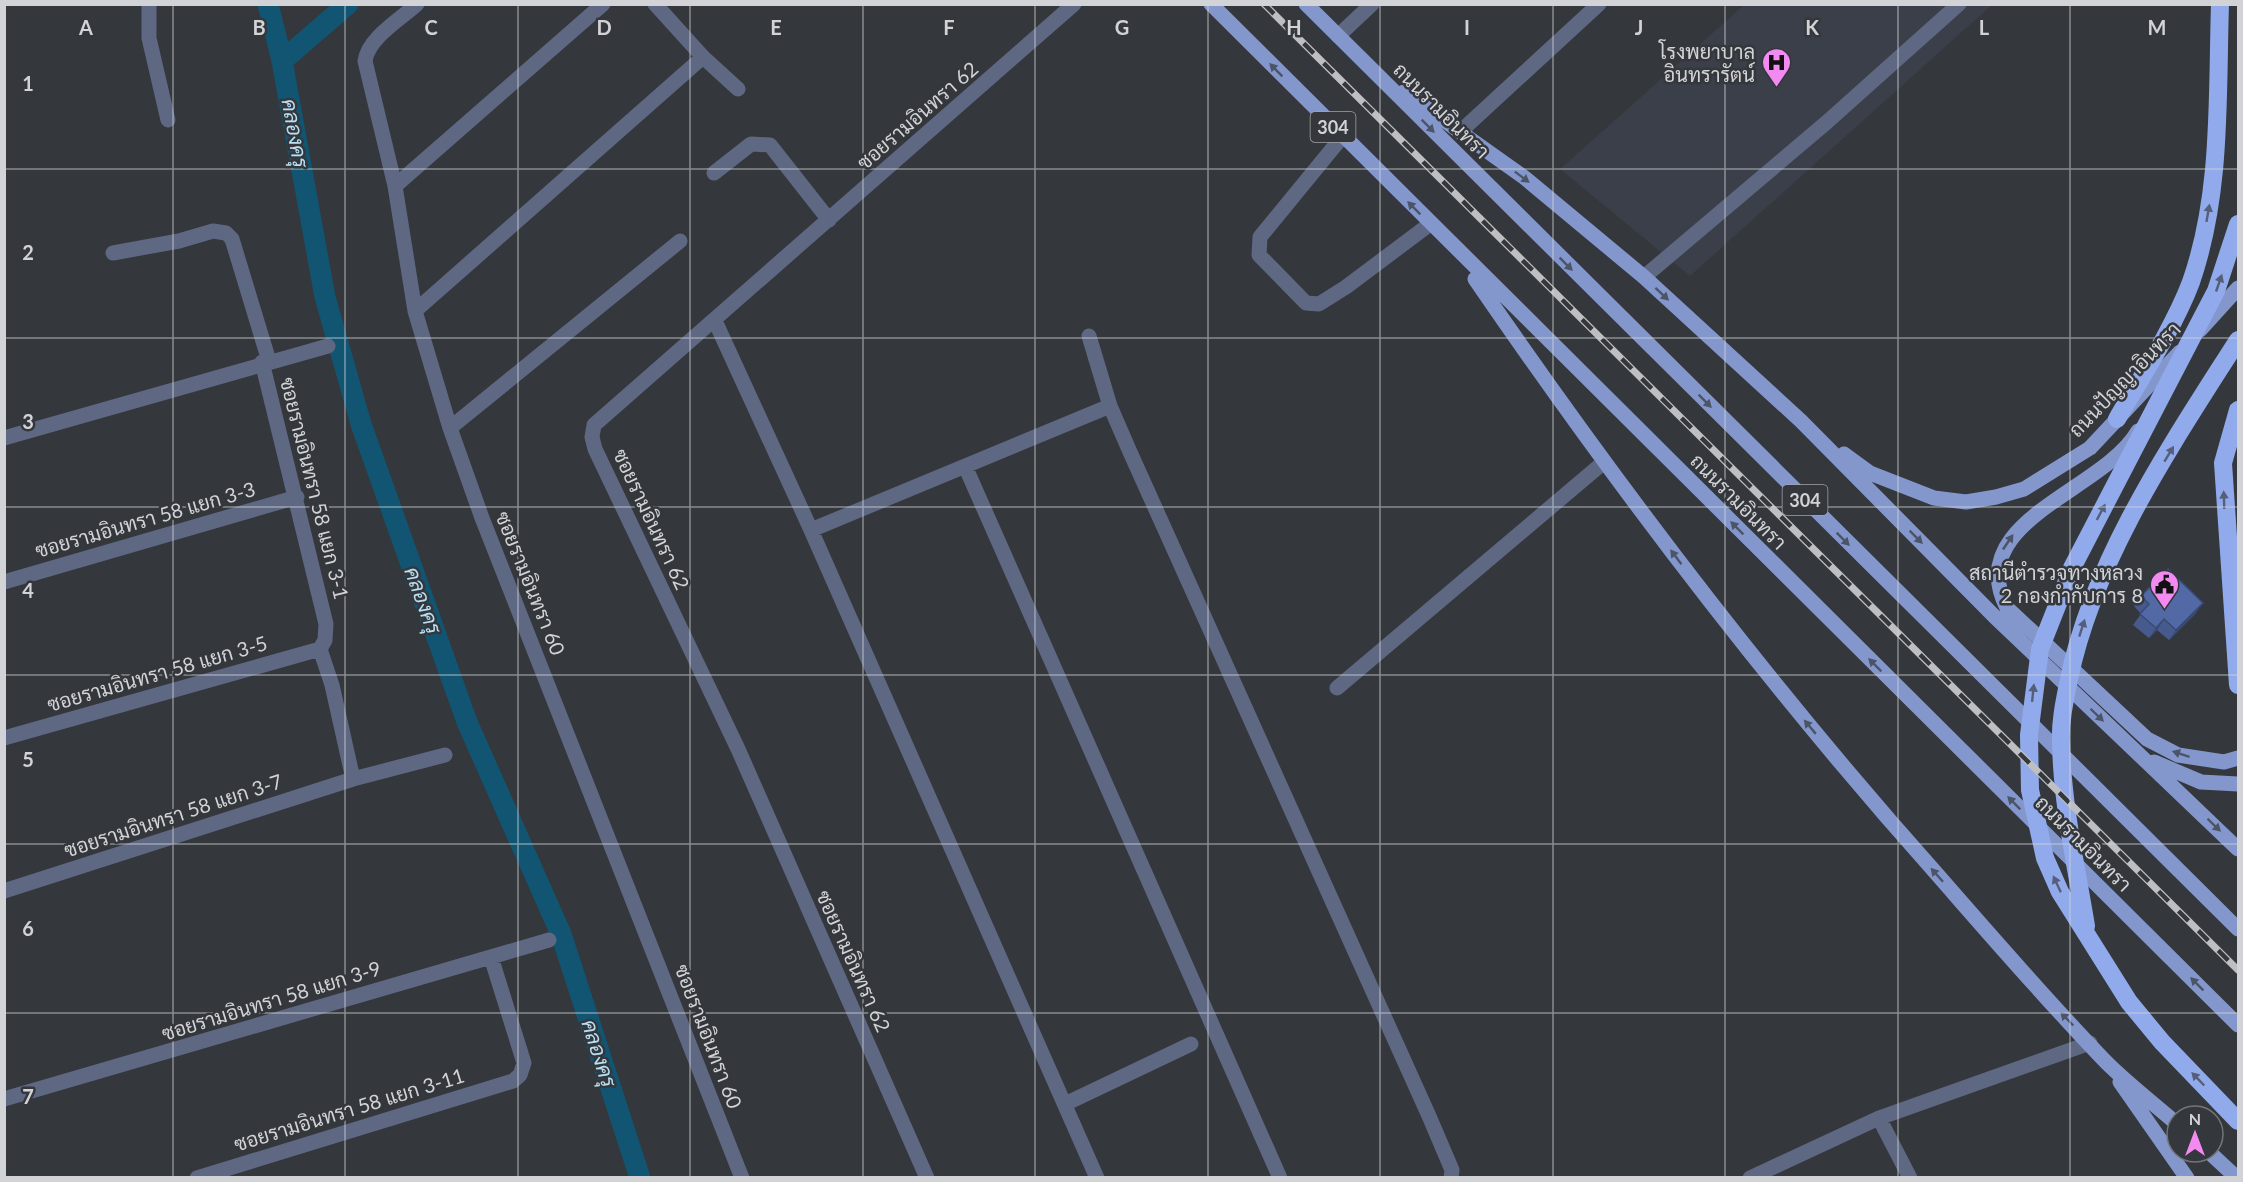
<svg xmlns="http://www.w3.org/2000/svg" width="2243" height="1182" viewBox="0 0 2243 1182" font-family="Lato,Sarabun,sans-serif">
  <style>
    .built { fill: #3a3f49 }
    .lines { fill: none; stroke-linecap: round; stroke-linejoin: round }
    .canal { stroke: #115572; stroke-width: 21 }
    .minor { stroke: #5e6883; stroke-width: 15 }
    .major { stroke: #8397cd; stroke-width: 15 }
    .highway { stroke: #91aaeb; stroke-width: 18 }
    .rail-casing { stroke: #bebfc2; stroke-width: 7 }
    .rail { stroke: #34373b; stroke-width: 4.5; stroke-dasharray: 14; stroke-linecap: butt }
    .wall { fill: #475a8e }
    .shaded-wall { fill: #394a74 }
    .building { fill: #5269a5; stroke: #394a74; stroke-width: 1.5 }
    .oneway { fill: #4c5467 }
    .oneway2 { fill: #555f79 }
    .grid { fill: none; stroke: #d2d3d6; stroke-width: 1.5; stroke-opacity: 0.55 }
    .labels { text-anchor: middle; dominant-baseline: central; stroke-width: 5; stroke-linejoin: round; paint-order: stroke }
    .shield { fill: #34373b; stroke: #a3a4a8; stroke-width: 1.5 }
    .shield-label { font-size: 18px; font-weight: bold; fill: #d2d3d6 }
    .poi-label { font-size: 20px; fill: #d2d3d6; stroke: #34373b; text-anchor: end }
    .street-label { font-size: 20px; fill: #d2d3d6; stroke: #34373b }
    .water-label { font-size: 21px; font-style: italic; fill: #b8e0f5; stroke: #34373b }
    .grid-label { font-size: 20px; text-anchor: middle; font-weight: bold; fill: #d2d3d6; stroke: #34373b; stroke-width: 5; stroke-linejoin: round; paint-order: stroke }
  </style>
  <rect width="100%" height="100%" fill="#34373b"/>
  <path class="built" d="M 1744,5 L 1992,5 L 1690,276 L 1560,169 Z"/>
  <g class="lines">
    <path class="canal" d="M 268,4 L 282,61 L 325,297 L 361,424 L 467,722 L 561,934 L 640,1178
      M 282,61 L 348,4"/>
    <path class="minor" d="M 149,4 L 149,38 L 168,120
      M 417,4 C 401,19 368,38 365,61 L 395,186 L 415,311 L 450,428 L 482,518 L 742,1178
      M 655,4 L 703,57 L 738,89
      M 1338,36 L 1372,4
      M 1461,131 L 1599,4
      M 1342,137 L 1260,237 L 1259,255 L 1306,303 L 1319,304 L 1346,287 L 1430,224
      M 714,173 L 751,144 L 770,145 L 829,220
      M 395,186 L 603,4
      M 113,253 L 179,241 L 213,231 L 226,233 L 232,239 L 269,361
      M 1644,277 L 1827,122 L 1959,4
      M 415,311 L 703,57
      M 715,321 L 811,530 L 1097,1178
      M 1089,336 L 1110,406 L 1130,452 L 1429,1116 L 1452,1170 L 1451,1178
      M 262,362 L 326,624 L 325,640 L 320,649 L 332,685 L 353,779
      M 450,428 L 680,241
      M 4,438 L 328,346
      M 965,466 L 1280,1178
      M 811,530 L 1110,406
      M 4,582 L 297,497
      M 1337,688 L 1604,462
      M 4,738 L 320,649
      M 4,891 L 353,779 L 445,755
      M 4,1099 L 549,940
      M 1065,1104 L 1191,1044
      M 1879,1118 L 1910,1178
      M 197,1178 L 513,1081 L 520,1075 L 524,1063 L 491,957
      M 927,1178 L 738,749 L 595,449 L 592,437 L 594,425 L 1074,4
      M 1750,1178 L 1879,1118 L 2090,1043"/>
    <path class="major" d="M 1211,4 L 2238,1025
      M 1306,4 L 2238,929
      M 1404,92 L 1525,178 L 1644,277 L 1801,421 L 1994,616 L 2238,849
      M 1475,279 C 1617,486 1769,686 1936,873 C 1992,937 2047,1001 2106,1062 C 2128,1084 2154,1104 2177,1124
      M 2200,330 L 2238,288
      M 2138,431 C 2103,492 1962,520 2007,608 L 2147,739 L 2178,755 L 2224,762 L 2238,758
      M 1844,454 L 1870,473 L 1934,498 L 1966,502 L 1996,497 L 2024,489 L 2090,448 L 2180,352
      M 2154,762 L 2201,782 L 2238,784
      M 2120,1082 L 2187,1178
      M 2209,1152 L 2237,1178"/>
    <path class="highway" d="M 2238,224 L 2216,291 L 2072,568 L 2040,649 L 2029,735 L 2030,790 L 2045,858 L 2060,892 L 2129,1002 L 2162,1042 L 2238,1121
      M 2238,410 L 2223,463 L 2238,685
      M 2117,419 C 2141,378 2175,325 2191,282 C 2222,193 2217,97 2220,4
      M 2086,926 C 2076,865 2062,804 2061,742 C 2060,721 2065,699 2069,679 C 2094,558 2172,444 2238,340"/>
    <defs>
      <path id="rail" d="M 1264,4 L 2238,970"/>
    </defs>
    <use href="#rail" class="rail-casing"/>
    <use href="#rail" class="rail"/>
  </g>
  <path class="wall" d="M 2141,596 L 2196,613 L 2169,640 L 2157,630 L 2149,638 L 2133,625 L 2141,614 L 2134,606 Z"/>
  <path class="shaded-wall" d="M 2203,603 L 2196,613 L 2169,640 L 2176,630 Z
    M 2164,619 L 2157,630 L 2149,638 L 2156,628 Z"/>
  <path class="building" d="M 2168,569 L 2203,603 L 2176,630 L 2164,619 L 2156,628 L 2140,614 L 2149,604 L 2141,596 Z"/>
  <defs><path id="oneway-solid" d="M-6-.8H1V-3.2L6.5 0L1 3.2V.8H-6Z" transform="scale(1.5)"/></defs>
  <g class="oneway">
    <use href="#oneway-solid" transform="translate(1276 70) rotate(-135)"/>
    <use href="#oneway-solid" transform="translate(1428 126) rotate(45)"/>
    <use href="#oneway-solid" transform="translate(1522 177) rotate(37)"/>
    <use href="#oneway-solid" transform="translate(1414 208) rotate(-135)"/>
    <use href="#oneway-solid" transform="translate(1566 264) rotate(45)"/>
    <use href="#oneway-solid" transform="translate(1662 294) rotate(43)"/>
    <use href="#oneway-solid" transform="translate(1705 401) rotate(45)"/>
    <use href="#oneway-solid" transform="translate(1737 528) rotate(-135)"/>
    <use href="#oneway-solid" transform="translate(1916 537) rotate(45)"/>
    <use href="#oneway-solid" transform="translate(1843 539) rotate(45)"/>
    <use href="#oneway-solid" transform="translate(2008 542) rotate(-56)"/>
    <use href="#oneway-solid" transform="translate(1676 557) rotate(-127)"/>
    <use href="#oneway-solid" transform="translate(1875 665) rotate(-135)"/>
    <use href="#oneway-solid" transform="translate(2097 715) rotate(44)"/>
    <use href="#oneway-solid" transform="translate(1810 727) rotate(-130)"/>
    <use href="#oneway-solid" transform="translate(2181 754) rotate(-162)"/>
    <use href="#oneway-solid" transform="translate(2014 803) rotate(-135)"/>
    <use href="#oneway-solid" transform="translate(2214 825) rotate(44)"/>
    <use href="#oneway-solid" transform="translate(1937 875) rotate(-132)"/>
    <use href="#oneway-solid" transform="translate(2197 984) rotate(-135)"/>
    <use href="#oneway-solid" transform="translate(2067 1019) rotate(-134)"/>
  </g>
  <g class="oneway2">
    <use href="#oneway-solid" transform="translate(2208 213) rotate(-80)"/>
    <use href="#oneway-solid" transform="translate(2219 283) rotate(-71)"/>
    <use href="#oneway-solid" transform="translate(2169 454) rotate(-59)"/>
    <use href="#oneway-solid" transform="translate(2224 500) rotate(-92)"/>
    <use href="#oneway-solid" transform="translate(2101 512) rotate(-62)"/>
    <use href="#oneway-solid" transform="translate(2082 628) rotate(-72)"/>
    <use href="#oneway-solid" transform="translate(2033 693) rotate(-84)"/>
    <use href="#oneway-solid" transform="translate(2057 884) rotate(-115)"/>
    <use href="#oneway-solid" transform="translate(2198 1079) rotate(-134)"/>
  </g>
  <path class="grid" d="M 173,4 L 173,1178M 345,4 L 345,1178M 518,4 L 518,1178M 690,4 L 690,1178M 863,4 L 863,1178M 1035,4 L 1035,1178M 1208,4 L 1208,1178M 1380,4 L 1380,1178M 1553,4 L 1553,1178M 1725,4 L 1725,1178M 1898,4 L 1898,1178M 2070,4 L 2070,1178M 4,169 L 2238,169M 4,338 L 2238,338M 4,507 L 2238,507M 4,675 L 2238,675M 4,844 L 2238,844M 4,1013 L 2238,1013"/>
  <defs>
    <symbol id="hospital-pin" viewBox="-11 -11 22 30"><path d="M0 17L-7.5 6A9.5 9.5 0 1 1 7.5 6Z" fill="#f38af2" stroke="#34373b"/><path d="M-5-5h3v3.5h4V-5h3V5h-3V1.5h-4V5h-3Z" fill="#111"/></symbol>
    <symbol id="civic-pin" viewBox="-11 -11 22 30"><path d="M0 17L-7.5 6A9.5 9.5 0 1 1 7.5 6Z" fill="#f38af2" stroke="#34373b"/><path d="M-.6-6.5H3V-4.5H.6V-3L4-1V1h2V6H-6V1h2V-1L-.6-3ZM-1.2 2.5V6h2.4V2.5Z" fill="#111"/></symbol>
  </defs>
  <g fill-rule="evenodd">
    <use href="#hospital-pin" x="1760" y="46" width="33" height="45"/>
    <use href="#civic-pin" x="2148" y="568" width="33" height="45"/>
  </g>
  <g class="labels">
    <g class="shield">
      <rect x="1310.5" y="112" width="45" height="30" rx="4.5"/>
      <rect x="1782.5" y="485" width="45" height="30" rx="4.5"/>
    </g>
    <g class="shield-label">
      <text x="1333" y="127">304</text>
      <text x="1805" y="500">304</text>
    </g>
    <g class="poi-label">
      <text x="1755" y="51">โรงพยาบาล<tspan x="1755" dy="23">อินทรารัตน์</tspan></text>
      <text x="2143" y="572">สถานีตำรวจทางหลวง<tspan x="2143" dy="23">2 กองกำกับการ 8</tspan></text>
    </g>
    <g class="street-label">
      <text transform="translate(1442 110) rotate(45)">ถนนรามอินทรา</text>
      <text transform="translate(917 115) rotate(-41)">ซอยรามอินทรา 62</text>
      <text transform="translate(2124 379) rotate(-46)">ถนนปัญญาอินทรา</text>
      <text transform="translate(315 488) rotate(76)">ซอยรามอินทรา 58 แยก 3-1</text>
      <text transform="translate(1739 501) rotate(45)">ถนนรามอินทรา</text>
      <text transform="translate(145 519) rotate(-16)">ซอยรามอินทรา 58 แยก 3-3</text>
      <text transform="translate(652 519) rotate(65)">ซอยรามอินทรา 62</text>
      <text transform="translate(531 583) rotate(68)">ซอยรามอินทรา 60</text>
      <text transform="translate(157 673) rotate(-16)">ซอยรามอินทรา 58 แยก 3-5</text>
      <text transform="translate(173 815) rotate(-18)">ซอยรามอินทรา 58 แยก 3-7</text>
      <text transform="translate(2084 843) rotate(45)">ถนนรามอินทรา</text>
      <text transform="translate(854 961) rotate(66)">ซอยรามอินทรา 62</text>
      <text transform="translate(271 1000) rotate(-17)">ซอยรามอินทรา 58 แยก 3-9</text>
      <text transform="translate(709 1036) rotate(69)">ซอยรามอินทรา 60</text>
      <text transform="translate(349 1109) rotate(-17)">ซอยรามอินทรา 58 แยก 3-11</text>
    </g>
    <g class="water-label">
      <text transform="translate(296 133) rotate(80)">คลองครุ</text>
      <text transform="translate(424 600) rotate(70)">คลองครุ</text>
      <text transform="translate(600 1053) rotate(72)">คลองครุ</text>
    </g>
  </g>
  <g class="grid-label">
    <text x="86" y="35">A</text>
    <text x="259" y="35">B</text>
    <text x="431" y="35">C</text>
    <text x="604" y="35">D</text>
    <text x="776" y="35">E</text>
    <text x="949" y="35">F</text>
    <text x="1122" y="35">G</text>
    <text x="1294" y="35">H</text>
    <text x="1467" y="35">I</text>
    <text x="1639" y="35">J</text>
    <text x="1812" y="35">K</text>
    <text x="1984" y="35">L</text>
    <text x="2157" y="35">M</text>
    <text x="28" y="91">1</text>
    <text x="28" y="260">2</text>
    <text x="28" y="429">3</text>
    <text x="28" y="598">4</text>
    <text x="28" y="767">5</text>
    <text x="28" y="936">6</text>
    <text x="28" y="1104">7</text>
  </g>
  <rect width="2243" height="1182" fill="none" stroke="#d2d3d6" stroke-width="12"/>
  <g transform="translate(2195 1134)"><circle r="28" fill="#34373b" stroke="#737579" stroke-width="1.5"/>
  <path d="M0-4.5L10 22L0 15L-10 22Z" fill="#f38af2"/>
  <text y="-9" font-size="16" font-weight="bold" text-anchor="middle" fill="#d2d3d6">N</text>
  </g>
</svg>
